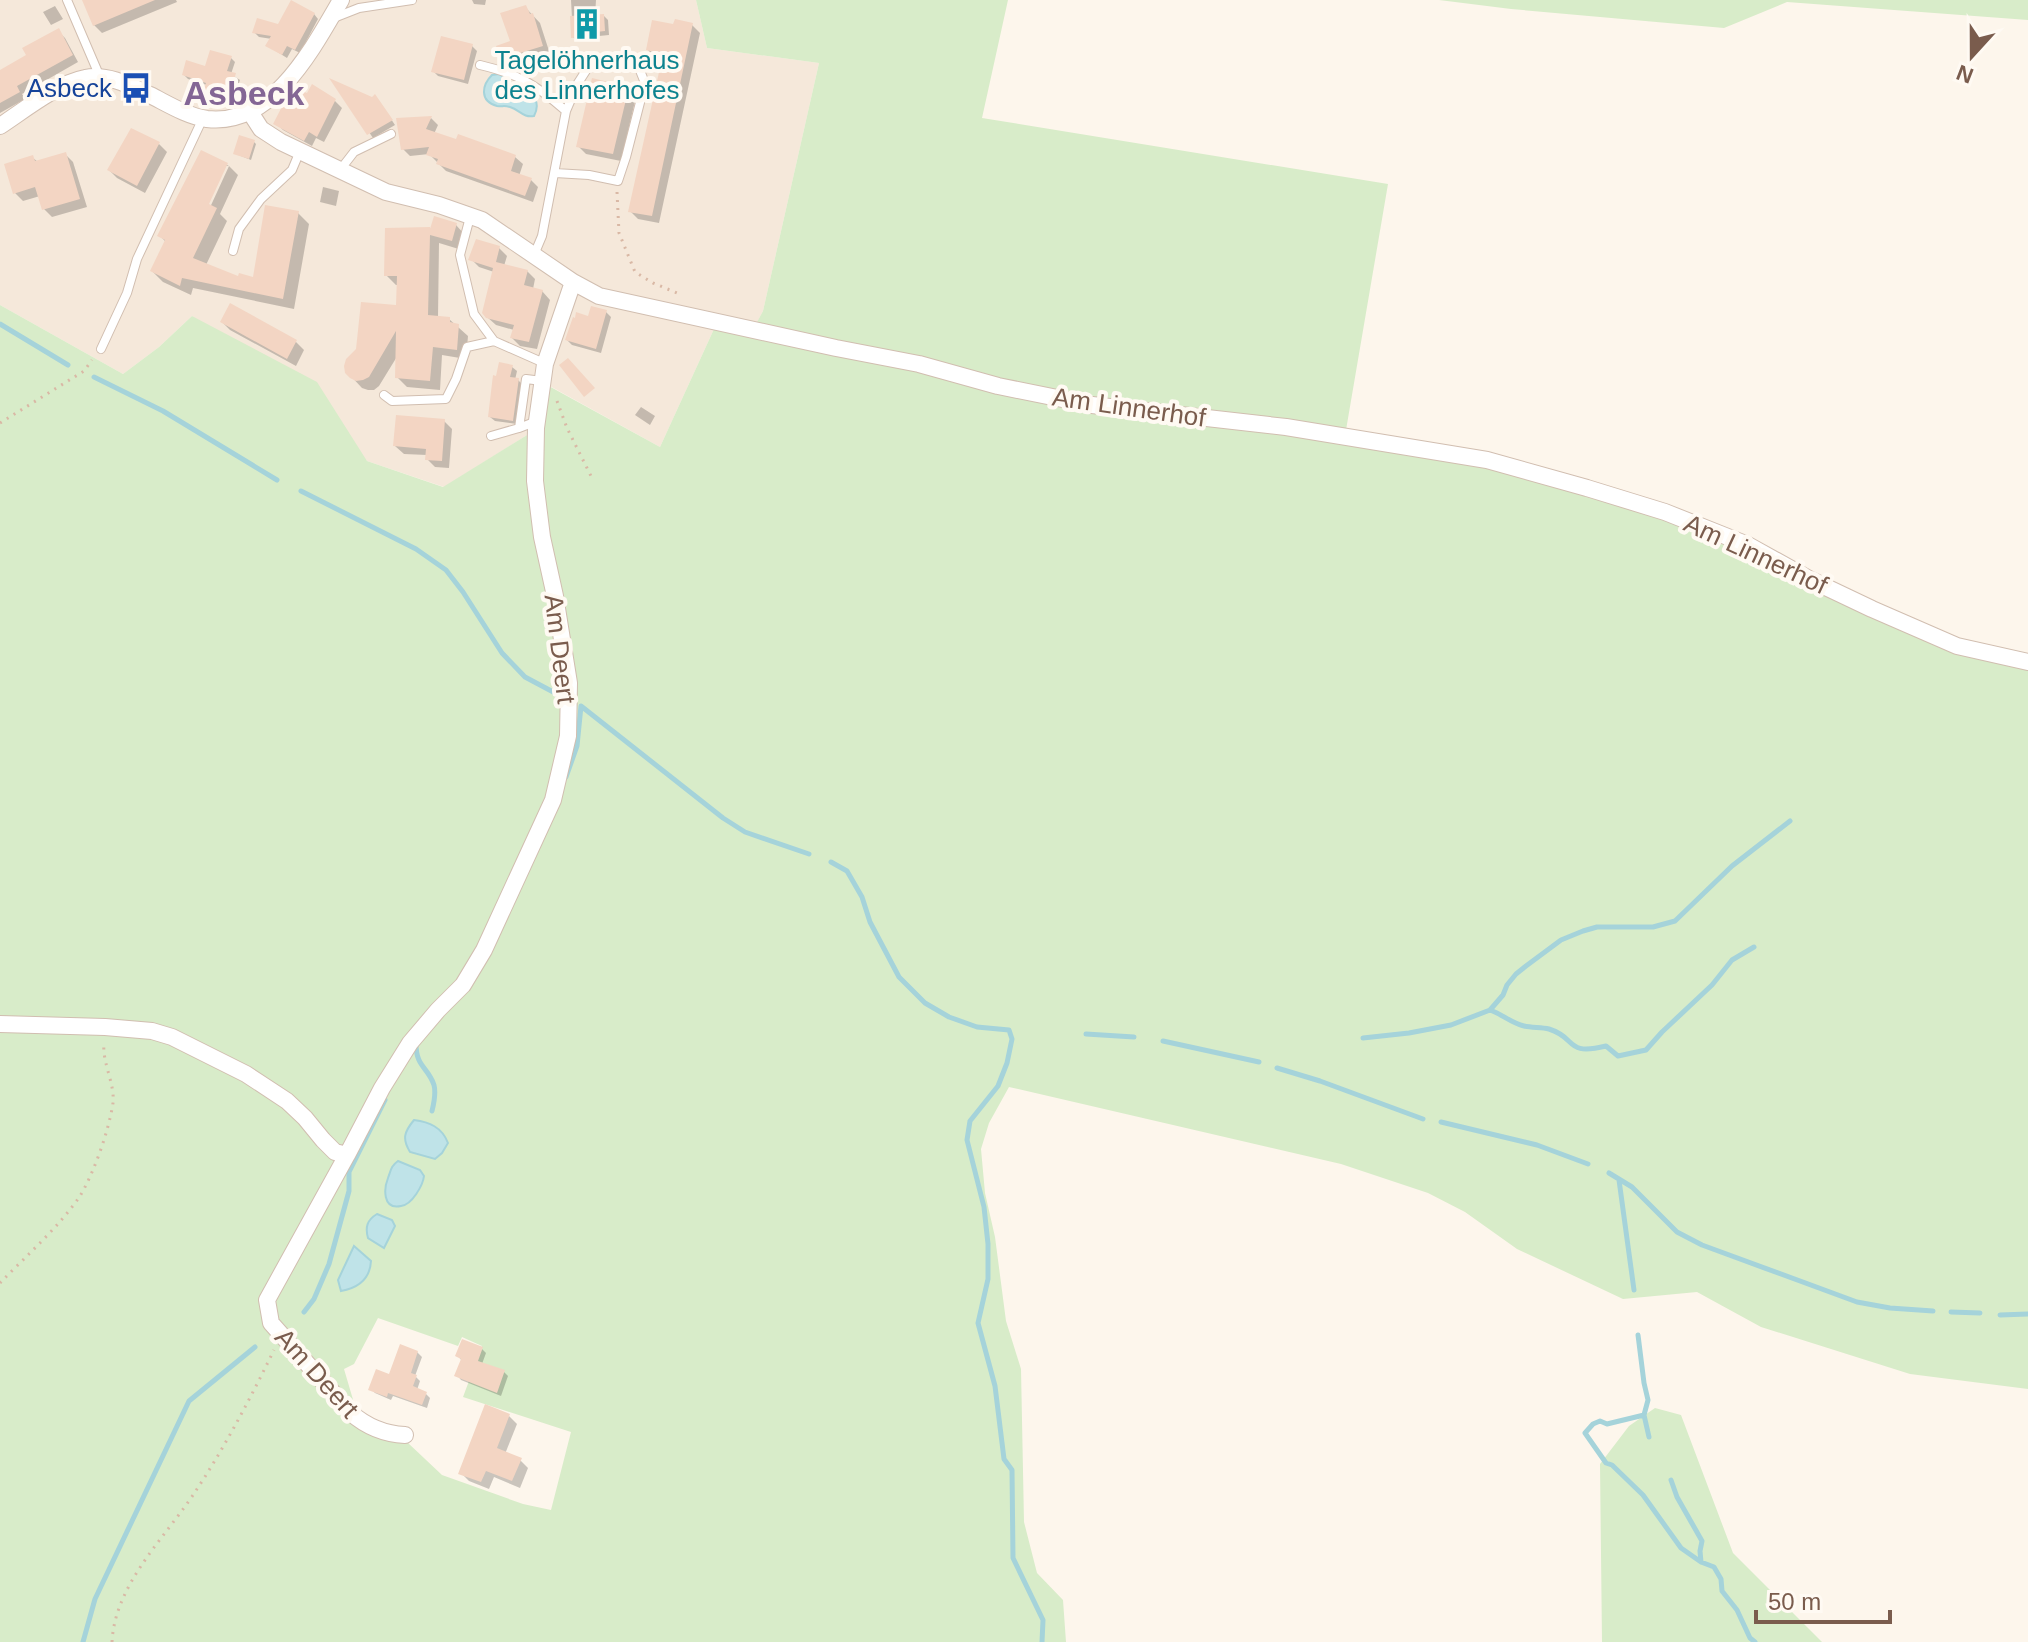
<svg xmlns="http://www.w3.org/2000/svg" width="2028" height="1642" viewBox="0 0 2028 1642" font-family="Helvetica,sans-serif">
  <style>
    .residential { fill: #f5e8da }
    .green { fill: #d8ecc9; fill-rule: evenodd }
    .water { fill: #bfe3e8; stroke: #a5d3da; stroke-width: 2 }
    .shadow { fill: #0003 }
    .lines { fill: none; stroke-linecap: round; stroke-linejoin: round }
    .stream { stroke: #a5d3da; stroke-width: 5 }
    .building { fill: #f3d5c3 }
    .service-casing { stroke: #d1beb0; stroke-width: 10 }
    .minor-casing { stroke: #d1beb0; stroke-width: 18 }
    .path { stroke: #d9b8a5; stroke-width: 3; stroke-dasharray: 2 6; stroke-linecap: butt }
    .service { stroke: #fff; stroke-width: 8 }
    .minor { stroke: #fff; stroke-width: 16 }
    .labels { text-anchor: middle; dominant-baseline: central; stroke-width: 8; stroke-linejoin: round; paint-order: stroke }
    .culture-label { font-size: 26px; fill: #0d838f; stroke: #fffaf3 }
    .transit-label { font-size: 26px; fill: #164399; stroke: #fffaf3; text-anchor: end }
    .street-label { font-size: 26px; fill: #7a5c4d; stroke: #fffaf3 }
    .district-label { font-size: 34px; font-weight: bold; fill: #846695; stroke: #fffaf3 }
  </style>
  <rect width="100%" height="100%" fill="#fdf6ec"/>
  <path class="residential" d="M 0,0 L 696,0 L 707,48 L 819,63 L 763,311 L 750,336 L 714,329 L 660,447 L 548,385 L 532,432 L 444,487 L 367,461 L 192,316 L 159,347 L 123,374 L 0,305 Z"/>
  <path class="green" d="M 696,0 L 1008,0 L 982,118 L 1388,184 L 1346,430 L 1092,398 L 998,379 L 756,324 L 763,311 L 819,63 L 707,48 Z
    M 1439,0 L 2028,0 L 2028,20 L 1787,2 L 1724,28 L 1511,9 Z
    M 0,305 L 123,374 L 159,347 L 192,316 L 317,382 L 367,461 L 443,487 L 532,432 L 532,495 L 538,539 L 560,652 L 565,703 L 566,729 L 557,772 L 550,787 L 551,820 C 569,778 577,728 572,682 C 565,615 541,549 537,482 C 536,464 539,445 540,427 C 540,414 540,396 547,385 L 660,447 L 714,329 L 916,368 L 996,388 L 1094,409 L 1280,431 L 1400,449 L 1510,472 L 1536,481 L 1616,501 L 1721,540 L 1769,563 L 1804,583 L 1872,616 L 1952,648 L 2028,667 L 2028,1389 L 1910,1374 L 1761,1327 L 1697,1292 L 1623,1299 L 1517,1249 L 1465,1212 L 1428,1193 L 1341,1164 L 1009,1087 L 989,1123 L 981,1149 L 985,1193 L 995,1237 L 1006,1321 L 1021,1369 L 1024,1522 L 1037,1573 L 1063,1600 L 1066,1642 L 0,1642 ZM 378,1318 L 458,1346 L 462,1337 L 482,1346 L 463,1397 L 571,1432 L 551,1510 L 523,1504 L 442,1475 L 407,1442 L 389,1441 L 373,1436 L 345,1414 L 285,1347 L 291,1342 L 349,1407 L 354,1403 L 344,1369 L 354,1364 Z
    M 1655,1408 L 1681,1415 L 1733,1553 L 1822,1642 L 1602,1642 L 1600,1464 L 1629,1426 Z"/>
  <path class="water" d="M 499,74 C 506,78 510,83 516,86 C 529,94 543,98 534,116 C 523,118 520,110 510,107 C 502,105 504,107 497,106 C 479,101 482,85 492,75 Z
    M 414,1120 C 429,1122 442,1127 448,1143 L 442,1153 L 435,1159 L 410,1152 C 402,1139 404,1132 414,1120 Z
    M 398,1161 L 420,1170 L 424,1176 C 423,1185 412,1205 401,1206 C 382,1210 384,1188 388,1178 C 391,1170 391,1166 398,1161 Z
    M 377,1214 L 392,1220 L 395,1226 L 384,1248 L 368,1238 C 365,1227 367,1220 377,1214 Z
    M 354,1246 L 371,1261 C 370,1279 358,1288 341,1291 L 338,1280 Z"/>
  <path class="shadow" d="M 84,0 L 176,0 L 177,2 L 102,33 L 94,25 Z
    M 472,0 L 486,0 L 485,5 L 474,4 Z
    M 571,0 L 596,0 L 595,17 L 604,16 L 608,20 L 609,35 L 599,36 L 599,40 L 577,41 L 573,37 Z
    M 55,6 L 63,19 L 51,25 L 43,12 Z
    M 525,7 L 540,23 L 550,54 L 523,62 L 526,68 L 513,71 L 505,63 Z
    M 314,14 L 318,19 L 300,53 L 292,49 L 287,58 L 268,46 L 272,39 L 259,37 L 254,32 Z
    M 692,25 L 700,33 L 659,223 L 638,219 L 630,211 L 664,60 L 656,58 L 648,50 L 675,27 Z
    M 58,31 L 65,38 L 78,62 L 22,94 L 25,99 L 0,113 L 0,72 L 29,56 Z
    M 472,46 L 477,51 L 468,84 L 438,76 L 434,72 Z
    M 231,58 L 235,62 L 231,74 L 240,80 L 232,104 L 209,97 L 205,92 L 207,85 L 188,79 L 184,75 L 206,69 Z
    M 335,82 L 379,101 L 395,125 L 373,138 Z
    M 313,87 L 335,101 L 342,108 L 324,142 L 316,138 L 312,146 L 283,130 L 276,123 L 301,97 L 308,96 Z
    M 628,89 L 636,97 L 621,161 L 586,154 L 578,146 Z
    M 431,118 L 438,125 L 434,134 L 515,157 L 523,164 L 519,176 L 531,180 L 538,187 L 533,202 L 446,171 L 429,154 L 410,156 L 403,149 Z
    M 254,142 L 256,144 L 251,160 L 236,154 Z
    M 159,144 L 167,152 L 145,193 L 117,178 L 109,170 Z
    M 202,153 L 229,166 L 224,166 L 203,212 L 207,214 L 229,166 L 238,175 L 220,214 L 227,221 L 206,265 L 239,279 L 240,275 L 254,280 L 267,207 L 298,213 L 309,224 L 294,309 L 193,288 L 191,295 L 163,282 L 152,271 L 166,242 L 160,236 Z
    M 65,154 L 73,162 L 87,207 L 52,217 L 44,209 L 40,196 L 23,201 L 15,193 L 33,158 L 38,162 Z
    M 323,187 L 339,191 L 336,206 L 320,202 Z
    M 456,225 L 465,235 L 462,250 L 439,243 L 438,318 L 449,319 L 468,336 L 466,359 L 442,355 L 440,390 L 407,387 L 397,377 L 398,355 L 379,386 L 374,390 L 368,390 L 362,388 L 347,372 L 398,308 L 399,285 L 396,285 L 386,275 L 429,229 Z
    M 499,248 L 507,256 L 504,266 L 527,271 L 535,279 L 533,289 L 542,291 L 550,300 L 537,349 L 520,346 L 512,338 L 514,330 L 496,325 L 487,317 L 494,272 L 479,267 L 471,259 Z
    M 606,312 L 611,317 L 601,353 L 572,345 L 567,340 L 589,319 Z
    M 222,322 L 296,342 L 304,350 L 296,366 L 230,330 Z
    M 512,367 L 517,371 L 515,380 L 518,380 L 523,385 L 517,424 L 495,421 L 490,417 Z
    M 641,407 L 655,416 L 650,425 L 635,415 Z
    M 444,421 L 452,429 L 449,468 L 435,467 L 427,459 L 427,455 L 404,454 L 395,446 Z
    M 482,1349 L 486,1353 L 482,1364 L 504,1372 L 508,1376 L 501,1396 L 461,1380 L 457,1375 L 462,1361 L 458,1356 Z
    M 417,1352 L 422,1357 L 415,1376 L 420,1381 L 417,1390 L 426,1394 L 430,1398 L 427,1408 L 393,1396 L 391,1400 L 375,1393 L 371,1389 L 390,1376 Z
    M 509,1416 L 517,1424 L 505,1454 L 520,1460 L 528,1468 L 520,1488 L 494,1477 L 489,1489 L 469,1481 L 461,1473 Z"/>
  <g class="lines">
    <path class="stream" d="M 0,324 L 68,365
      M 94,377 L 163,411 L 277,480
      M 301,491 L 416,549 L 446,570 L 463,592 L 502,653 L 525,677 L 557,694
      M 566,777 L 577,746 L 581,706 L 723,818 L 745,832 L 809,854
      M 831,862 L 847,871 L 862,897 L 870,922 L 899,977 L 925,1003 L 949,1017 L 977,1027 L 1009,1030 L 1012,1039 L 1007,1063 L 998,1086 L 970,1121 L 967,1140 L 984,1207 L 988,1244 L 988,1279 L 978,1323 L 995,1386 L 1004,1459 L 1012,1470 L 1013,1558 L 1043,1620 L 1042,1642
      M 1490,1010 C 1502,1014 1511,1023 1524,1026 C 1532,1028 1541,1027 1549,1029 C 1578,1038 1564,1056 1606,1046 L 1618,1056 L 1646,1050 L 1662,1032 L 1712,985 L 1732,960 L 1754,947
      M 1086,1034 L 1134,1037
      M 1363,1038 L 1409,1033 L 1451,1025 L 1490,1010 L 1503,995 L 1507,985 L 1516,974 L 1526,966 L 1561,940 L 1583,931 L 1597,927 L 1653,927 L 1675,921 L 1732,866 L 1790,821
      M 1163,1041 L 1259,1062
      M 416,1044 C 416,1067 428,1067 434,1085 C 436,1093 434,1103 432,1111
      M 1277,1068 L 1320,1081 L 1423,1119
      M 1441,1122 L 1537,1145 L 1588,1164
      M 1609,1173 L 1632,1187 L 1677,1232 L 1702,1245 L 1857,1302 L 1890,1308 L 1933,1311
      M 1619,1180 L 1634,1290
      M 304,1312 L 314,1299 L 329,1264 L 349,1191 L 349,1172 L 385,1100
      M 1951,1312 L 1980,1313
      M 2000,1315 L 2028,1314
      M 1638,1335 L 1644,1383 L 1648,1400 L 1644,1415 L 1649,1437
      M 1644,1415 L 1607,1424 L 1600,1421 L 1593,1424 L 1585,1433 L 1606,1463 L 1612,1465 L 1643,1495 L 1681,1548 L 1701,1562
      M 1671,1480 L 1677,1497 L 1702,1541 L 1700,1551 L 1701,1562 L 1714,1567 L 1721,1579 L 1722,1591 L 1737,1610 L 1750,1638 L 1755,1642
      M 83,1642 L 95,1599 L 189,1401 L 255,1347"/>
  </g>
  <path class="building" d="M 82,0 L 155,0 L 93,26 Z
    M 291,0 L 315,13 L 295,50 L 287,46 L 282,55 L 265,46 L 271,36 L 252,33 L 257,18 L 278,24 Z
    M 526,5 L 530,14 L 533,13 L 543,46 L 517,54 L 519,60 L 503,64 L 496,46 L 510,41 L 500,13 Z
    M 604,14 L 605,31 L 596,32 L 596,36 L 571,38 L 570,16 Z
    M 675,19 L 693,23 L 652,216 L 628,212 L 663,54 L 646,50 L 652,20 L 673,24 Z
    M 59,28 L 73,55 L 17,86 L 20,92 L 0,103 L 0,70 L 26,55 L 22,48 Z
    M 441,36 L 473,44 L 464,80 L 431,72 Z
    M 210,50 L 232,56 L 227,71 L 236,73 L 228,101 L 203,93 L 206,83 L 182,75 L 186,60 L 205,66 Z
    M 329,78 L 372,97 L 375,94 L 393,120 L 367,135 Z
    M 592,78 L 629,87 L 613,154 L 576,147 Z
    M 312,84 L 336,99 L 317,137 L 309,132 L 304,141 L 273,124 L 288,95 L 293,91 L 300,95 L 302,91 L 307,93 Z
    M 432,116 L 426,129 L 456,139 L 458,134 L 516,155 L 511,171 L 532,178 L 525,196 L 436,164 L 438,159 L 426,155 L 429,147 L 401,150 L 396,118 Z
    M 131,128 L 160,142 L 137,186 L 107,170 Z
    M 239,135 L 255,140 L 249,159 L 233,154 Z
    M 201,150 L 228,163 L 209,204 L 217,208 L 193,258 L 238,276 L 239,273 L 253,277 L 265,205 L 299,211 L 283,299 L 182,278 L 180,286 L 150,271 L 165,240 L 157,236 Z
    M 66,152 L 80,199 L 42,210 L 35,187 L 13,194 L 4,164 L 33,155 L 35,161 Z
    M 434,216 L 457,223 L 452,241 L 430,235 L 428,315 L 450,317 L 450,322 L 459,324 L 457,350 L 433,347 L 430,381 L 395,378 L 396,331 L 369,377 L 363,380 L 356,381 L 350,378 L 345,373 L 344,366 L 346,359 L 356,349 L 361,302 L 396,305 L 397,276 L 384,276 L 385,228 L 430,227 L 430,229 Z
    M 476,239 L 500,246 L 496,262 L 528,270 L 524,285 L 543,290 L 529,342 L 510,338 L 514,325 L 486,318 L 482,313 L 493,268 L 468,260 Z
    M 230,303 L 297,340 L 287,359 L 220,322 Z
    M 591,306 L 607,310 L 596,349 L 565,340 L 573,317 L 575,318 L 576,312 L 588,316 Z
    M 568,358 L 595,388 L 584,397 L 559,365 Z
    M 499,362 L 513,365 L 510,377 L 519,378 L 513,421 L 488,417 L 493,375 L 496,376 Z
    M 396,415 L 445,419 L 442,461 L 425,460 L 426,449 L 393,446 Z
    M 462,1339 L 483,1347 L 478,1361 L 505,1370 L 497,1393 L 454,1376 L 461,1359 L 455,1356 Z
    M 400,1344 L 418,1351 L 411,1373 L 417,1375 L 413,1386 L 427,1392 L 422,1405 L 388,1393 L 387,1397 L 368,1390 L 376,1369 L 389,1374 Z
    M 485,1404 L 510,1414 L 497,1448 L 522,1458 L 512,1481 L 486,1471 L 481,1482 L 458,1474 Z"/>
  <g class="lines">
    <defs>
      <path id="service" d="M 67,0 L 100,77
        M 331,19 L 359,8 L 412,0
        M 480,65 C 519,74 536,85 566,111
        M 340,170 L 354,152 L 391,134
        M 470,217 L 460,255 L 474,314 L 494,341
        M 233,251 L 239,229 L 261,199 L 292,170 L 300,151
        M 534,255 L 542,236 L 566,111 L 578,83 L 587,69 L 604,58 L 622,62 L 639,68 L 645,83 L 626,157 L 618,181 L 589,175 L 555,173
        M 101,349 L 127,293 L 137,259 L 203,118
        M 384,395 L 392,401 L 446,399 L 456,379 L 467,347 L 494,341 L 544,363
        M 537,421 L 519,428 L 526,379 L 542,381
        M 491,436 L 519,428"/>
      <path id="minor" d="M 250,112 L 261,129 L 281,142 L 386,192 L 439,205 L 482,220 L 573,282 L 599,296 L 836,348 L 919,364 L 998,386 L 1092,405 L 1286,427 L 1487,460 L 1587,488 L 1665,512 L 1748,545 L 1811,580 L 1872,609 L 1957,646 L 2028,662
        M 0,126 C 23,111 58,83 85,78 C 107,73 131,86 150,95 C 168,104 187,116 207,119 C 272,127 313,48 341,0
        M 0,1024 L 105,1027 L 152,1031 L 172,1037 L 246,1074 L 287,1101 L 305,1118 L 323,1140 L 335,1152 L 347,1155 L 382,1088 L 410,1043 L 438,1010 L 463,985 L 484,950 L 553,800 L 568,736 L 569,683 L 555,596 L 542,537 L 535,481 L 536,428 L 545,364 L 573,282
        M 347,1155 L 267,1300 L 271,1323 L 351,1413 C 367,1427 384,1434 405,1435"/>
    </defs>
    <use href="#service" class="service-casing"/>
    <use href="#minor" class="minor-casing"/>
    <path class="path" d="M 617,192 L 619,233 L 635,272 L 653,283 L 682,295
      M 557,401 L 567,428 L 591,476
      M 0,423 L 84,371 L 92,360
      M 0,1283 C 26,1256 59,1227 80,1196 C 94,1173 109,1130 113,1103 C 115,1083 102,1063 104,1043
      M 112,1642 C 115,1583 167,1536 197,1489 C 226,1445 251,1397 274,1350"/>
    <use href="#service" class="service"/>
    <use href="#minor" class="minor"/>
  </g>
  <defs>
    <symbol id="building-bare" viewBox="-9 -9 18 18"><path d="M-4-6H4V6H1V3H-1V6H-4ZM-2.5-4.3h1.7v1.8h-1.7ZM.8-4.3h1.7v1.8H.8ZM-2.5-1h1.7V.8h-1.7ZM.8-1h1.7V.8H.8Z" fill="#0f9aa8" stroke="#fffaf3" stroke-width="2.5" paint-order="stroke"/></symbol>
    <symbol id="bus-bare" viewBox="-9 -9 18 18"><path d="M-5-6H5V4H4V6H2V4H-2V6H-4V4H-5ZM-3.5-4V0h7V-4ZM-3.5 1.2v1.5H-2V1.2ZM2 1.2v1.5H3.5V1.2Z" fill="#1a4fb4" stroke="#fffaf3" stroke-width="2.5" paint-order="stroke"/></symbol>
  </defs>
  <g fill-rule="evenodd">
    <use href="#building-bare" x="565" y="2" width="44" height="44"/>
    <use href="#bus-bare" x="114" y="66" width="44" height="44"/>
  </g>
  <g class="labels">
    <g class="culture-label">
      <text x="587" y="60">Tagelöhnerhaus<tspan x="587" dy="30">des Linnerhofes</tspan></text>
    </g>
    <g class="transit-label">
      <text x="112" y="88">Asbeck</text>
    </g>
    <g class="street-label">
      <text transform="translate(1129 407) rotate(8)">Am Linnerhof</text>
      <text transform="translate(1756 554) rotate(25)">Am Linnerhof</text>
      <text transform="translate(560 649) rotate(83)">Am Deert</text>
      <text transform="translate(317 1373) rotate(48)">Am Deert</text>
    </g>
    <g class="district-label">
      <text x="244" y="93">Asbeck</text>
    </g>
  </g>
  <g transform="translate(1972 56) rotate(201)" stroke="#fffaf3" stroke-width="6" paint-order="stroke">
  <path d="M0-6L14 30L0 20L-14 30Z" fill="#7a5c4d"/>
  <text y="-12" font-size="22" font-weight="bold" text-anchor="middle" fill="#7a5c4d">N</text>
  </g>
  <path d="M1756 1610v12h134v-12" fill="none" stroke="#7a5c4d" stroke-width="4"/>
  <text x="1768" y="1610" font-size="24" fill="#7a5c4d" stroke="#fffaf3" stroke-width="6" paint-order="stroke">50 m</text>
</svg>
